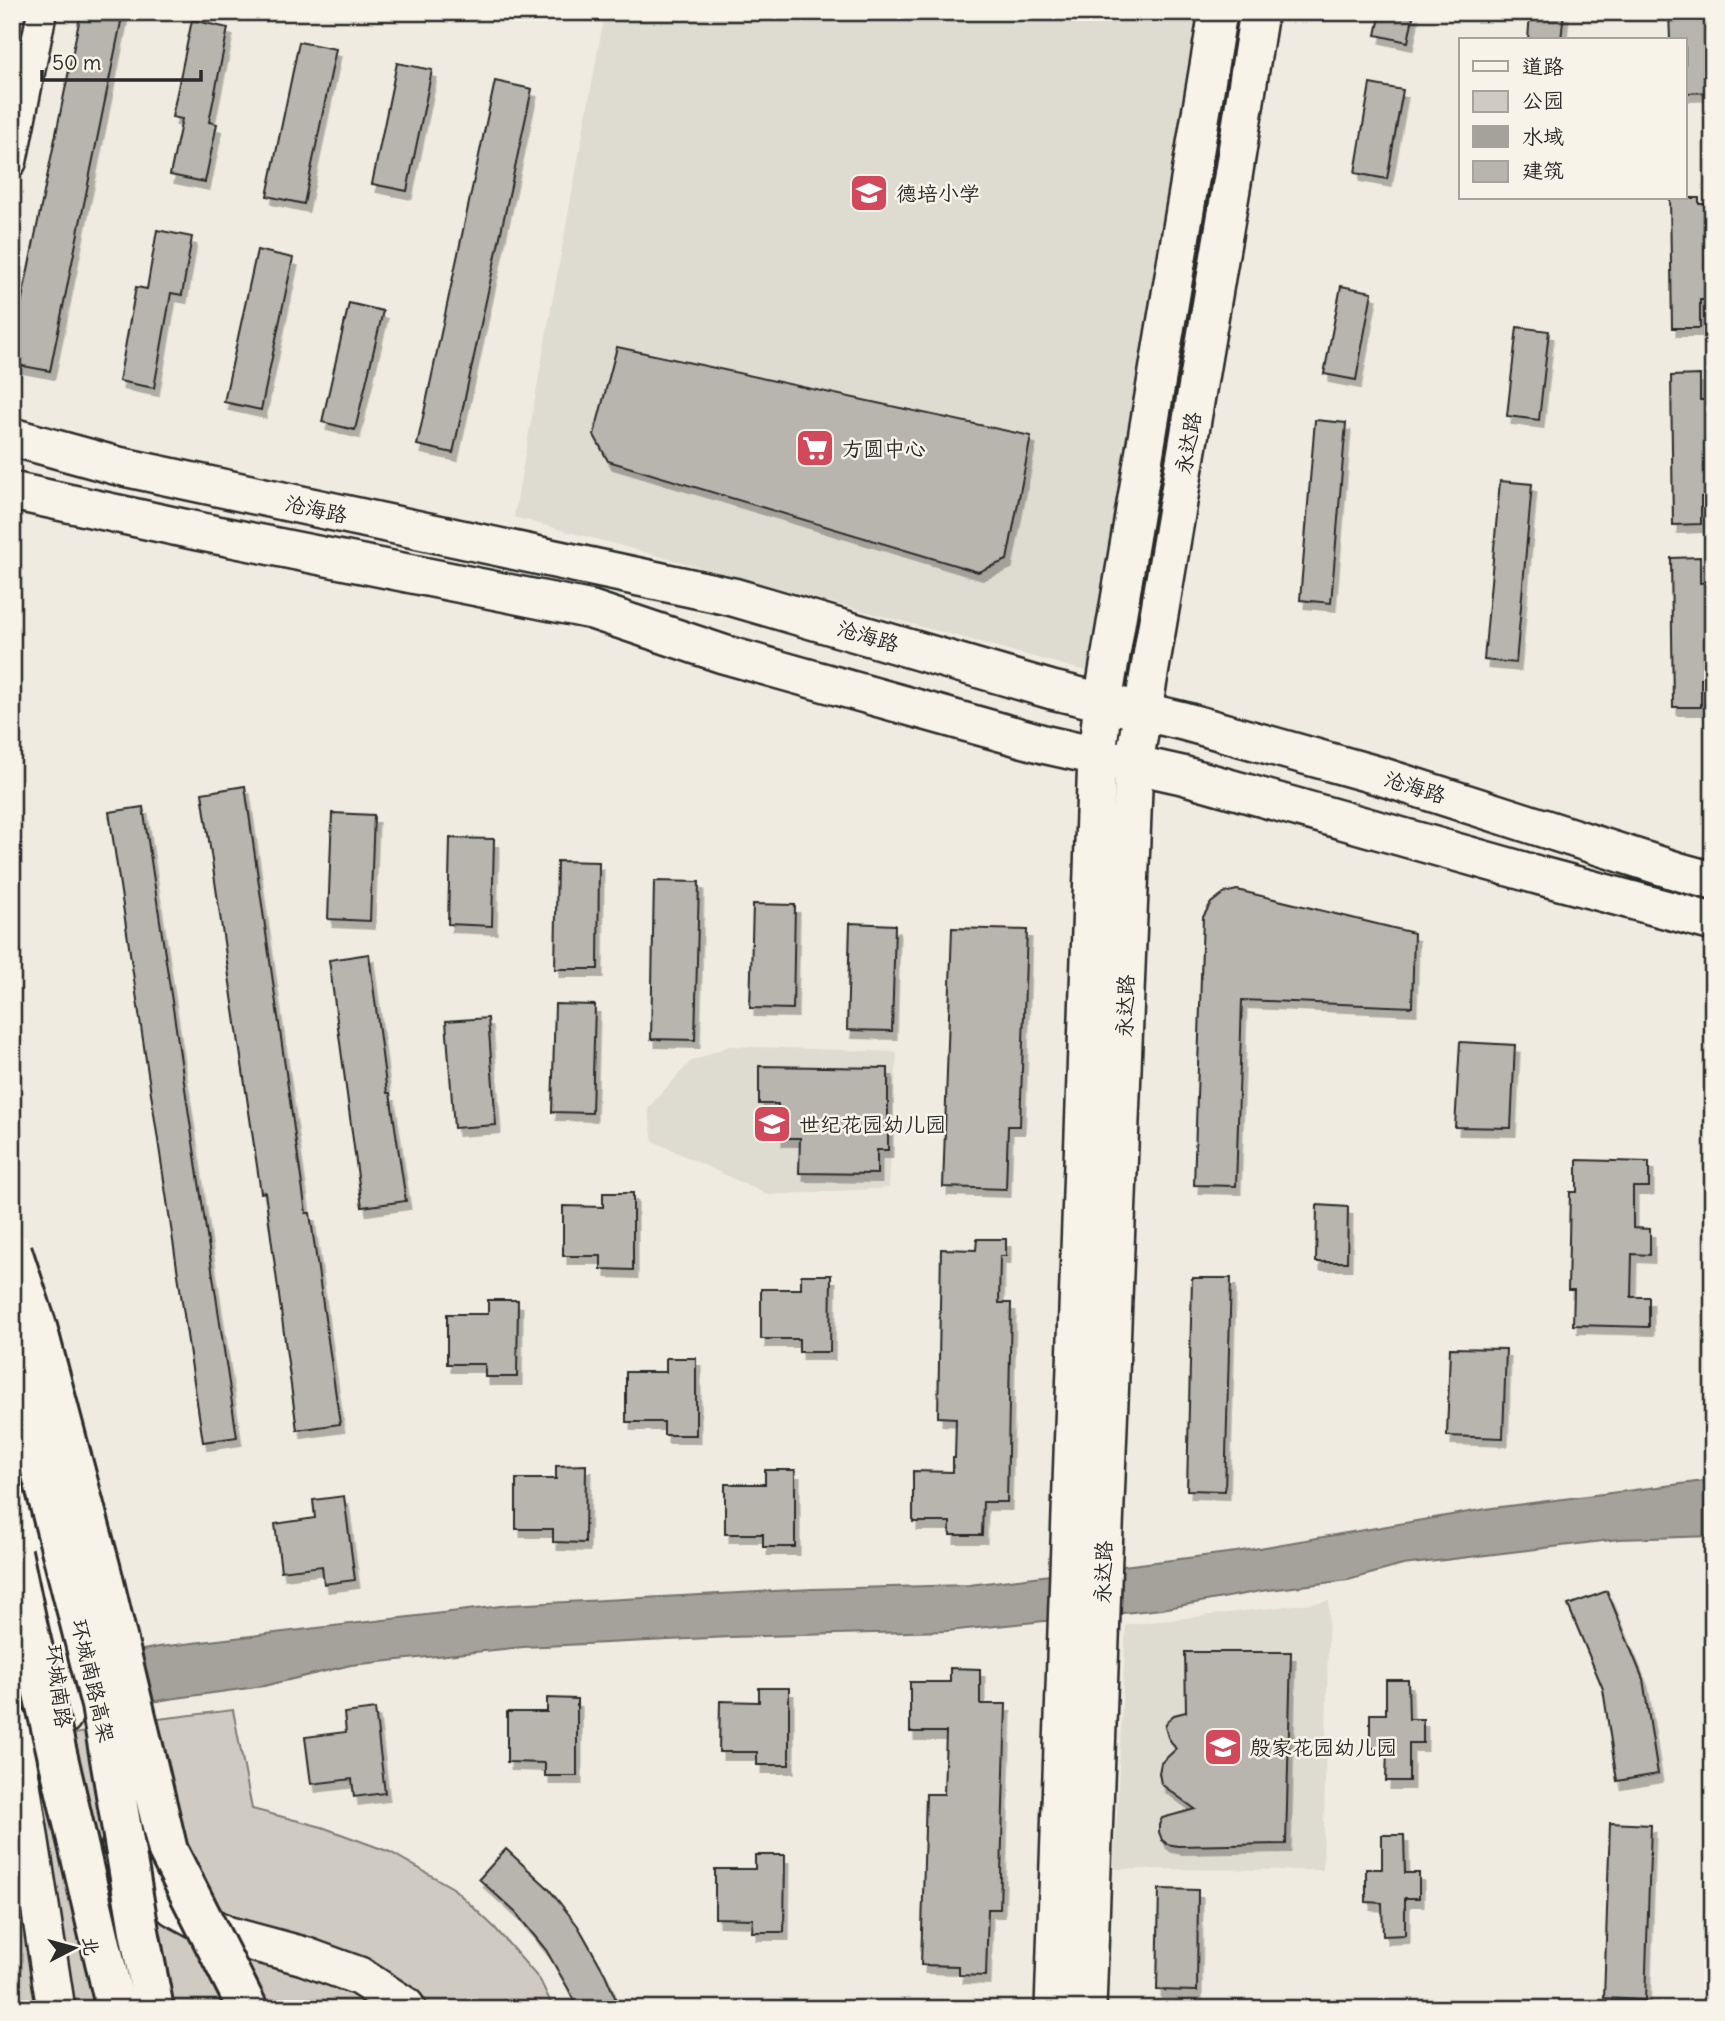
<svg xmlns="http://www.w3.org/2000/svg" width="1725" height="2021" viewBox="0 0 1725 2021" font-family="Delius,'LXGW WenKai TC',sans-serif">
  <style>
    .built { fill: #dedbd1 }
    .green { fill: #cfcbc2; stroke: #7d7b76; stroke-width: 2 }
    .water { fill: #a4a29a; stroke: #74726e; stroke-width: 2 }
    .building { fill: #b8b5ae; stroke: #2b2b2b; stroke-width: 2; filter: url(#shadow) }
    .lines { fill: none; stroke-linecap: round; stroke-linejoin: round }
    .minor-casing { stroke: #2b2b2b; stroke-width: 33 }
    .major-casing { stroke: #2b2b2b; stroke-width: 42 }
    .minor { stroke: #f7f3e8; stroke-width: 28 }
    .major { stroke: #f7f3e8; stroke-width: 37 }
    .highway-bridge-casing { stroke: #2b2b2b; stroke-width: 44; stroke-linecap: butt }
    .highway-bridge { stroke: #f7f3e8; stroke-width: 38 }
    .labels { text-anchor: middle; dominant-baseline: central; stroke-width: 5; stroke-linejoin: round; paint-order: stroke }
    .poi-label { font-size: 21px; fill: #2b2b2b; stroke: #f7f3e8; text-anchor: start }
    .street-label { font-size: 21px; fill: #2b2b2b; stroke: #f7f3e8 }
  </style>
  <defs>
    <filter id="shadow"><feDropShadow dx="4.5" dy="8" stdDeviation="0" flood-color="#0004"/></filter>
  </defs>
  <rect width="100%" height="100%" fill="#efebe0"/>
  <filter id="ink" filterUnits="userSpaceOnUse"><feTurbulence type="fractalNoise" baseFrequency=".0143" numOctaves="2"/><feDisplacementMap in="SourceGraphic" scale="14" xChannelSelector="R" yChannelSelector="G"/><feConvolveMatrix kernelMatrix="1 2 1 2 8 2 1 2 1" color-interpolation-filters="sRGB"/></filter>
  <g filter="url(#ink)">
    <path class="built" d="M 605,12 L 1196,12 L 1090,672 L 514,517 L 552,303 Z
      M 729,1046 L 897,1052 L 889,1188 L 768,1195 L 653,1141 L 648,1108 L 690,1062 Z
      M 1329,1601 L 1323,1870 L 1114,1869 L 1126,1625 Z"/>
    <path class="green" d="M 233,1710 L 252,1809 L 322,1827 L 390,1852 L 453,1888 L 495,1928 L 540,1980 L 554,2009 L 12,2009 L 12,1747 L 133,1722 Z"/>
    <path class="water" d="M 1713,1480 L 1713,1536 L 1619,1539 L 1403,1565 L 1348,1580 L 1261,1591 L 1162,1609 L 947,1631 L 731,1637 L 523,1647 L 351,1665 L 264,1686 L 169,1699 L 12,1727 L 12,1674 L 159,1647 L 509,1605 L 813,1589 L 969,1585 L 1236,1552 L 1492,1508 Z"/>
    <path class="building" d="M 81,12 L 123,12 L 50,371 L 12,364 L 12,348 Z
      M 1381,12 L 1414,12 L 1408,42 L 1376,35 Z
      M 1530,12 L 1564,12 L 1561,40 L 1528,40 Z
      M 1669,12 L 1708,12 L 1709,68 L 1713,68 L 1713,92 L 1685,93 L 1685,40 L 1670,40 Z
      M 192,20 L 228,28 L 209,122 L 217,124 L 205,182 L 170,175 L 182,119 L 172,117 Z
      M 299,42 L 336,49 L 304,204 L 267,196 Z
      M 397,63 L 432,70 L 407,191 L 372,184 Z
      M 495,81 L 532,89 L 453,453 L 417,445 Z
      M 1370,84 L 1403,90 L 1387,179 L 1355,173 Z
      M 1670,198 L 1699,198 L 1699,204 L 1713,204 L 1713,229 L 1710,229 L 1710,276 L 1713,276 L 1713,300 L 1700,300 L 1700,328 L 1672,328 Z
      M 157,230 L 192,237 L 182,295 L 171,293 L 154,388 L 119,381 L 136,287 L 147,289 Z
      M 257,250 L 293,258 L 261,410 L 224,402 Z
      M 1341,286 L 1372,292 L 1356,380 L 1324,374 Z
      M 349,303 L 383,311 L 355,430 L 322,422 Z
      M 1517,327 L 1549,331 L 1539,420 L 1507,416 Z
      M 617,347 L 1031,436 L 1007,560 L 978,572 L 608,461 L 594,435 Z
      M 1700,375 L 1700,400 L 1713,400 L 1713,425 L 1711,425 L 1713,497 L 1701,497 L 1701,524 L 1673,525 L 1671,376 Z
      M 1315,420 L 1346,423 L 1331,603 L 1300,600 Z
      M 1500,481 L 1532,484 L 1516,663 L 1484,660 Z
      M 1700,557 L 1700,583 L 1713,582 L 1713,608 L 1711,607 L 1713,679 L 1701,679 L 1701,707 L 1673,707 L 1671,558 Z
      M 245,786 L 306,1213 L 310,1213 L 340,1424 L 297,1430 L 265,1192 L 261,1193 L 202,793 Z
      M 143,807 L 237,1437 L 203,1442 L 109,812 Z
      M 332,813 L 374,815 L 370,921 L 328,919 Z
      M 450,838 L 494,839 L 492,926 L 448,924 Z
      M 557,861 L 599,862 L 598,969 L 555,969 Z
      M 654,881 L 699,882 L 695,1040 L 651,1039 Z
      M 1237,890 L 1414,933 L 1412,1007 L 1242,1000 L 1236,1186 L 1194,1185 L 1203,917 L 1211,903 L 1224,893 Z
      M 753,904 L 795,905 L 793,1009 L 750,1008 Z
      M 850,923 L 895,925 L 892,1031 L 847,1030 Z
      M 952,928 L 1027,930 L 1020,1126 L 1008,1126 L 1006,1189 L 943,1187 Z
      M 369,954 L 387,1093 L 390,1093 L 406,1201 L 362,1207 L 329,960 Z
      M 555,1004 L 595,1005 L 592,1113 L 552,1112 Z
      M 488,1018 L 496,1125 L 454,1128 L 446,1021 Z
      M 1460,1042 L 1515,1045 L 1511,1128 L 1455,1127 Z
      M 759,1066 L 888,1068 L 888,1150 L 877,1150 L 877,1174 L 799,1173 L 800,1138 L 778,1138 L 778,1104 L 759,1104 Z
      M 1577,1160 L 1649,1162 L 1649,1187 L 1633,1187 L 1633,1228 L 1650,1229 L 1650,1255 L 1632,1254 L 1631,1297 L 1649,1297 L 1649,1327 L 1573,1325 L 1574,1290 L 1568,1290 L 1570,1192 L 1577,1192 Z
      M 603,1193 L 633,1193 L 633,1270 L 601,1269 L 601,1256 L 563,1256 L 563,1206 L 603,1207 Z
      M 1317,1205 L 1348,1207 L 1347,1262 L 1316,1262 Z
      M 977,1239 L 1006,1239 L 1006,1256 L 1000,1256 L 999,1303 L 1011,1303 L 1007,1502 L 983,1502 L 982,1535 L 950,1535 L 950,1522 L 913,1522 L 913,1471 L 953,1472 L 953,1458 L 955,1458 L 956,1418 L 938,1417 L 941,1249 L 976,1250 Z
      M 801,1275 L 831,1275 L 830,1352 L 799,1352 L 799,1339 L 761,1339 L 761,1289 L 801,1289 Z
      M 1192,1278 L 1231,1278 L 1225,1491 L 1187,1490 Z
      M 488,1300 L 518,1300 L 517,1377 L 485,1377 L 485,1364 L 447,1364 L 447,1314 L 488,1314 Z
      M 1450,1348 L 1506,1349 L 1503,1438 L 1447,1436 Z
      M 666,1358 L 696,1358 L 696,1435 L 664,1435 L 664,1422 L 626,1422 L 626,1372 L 666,1372 Z
      M 586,1465 L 585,1543 L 553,1542 L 553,1529 L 516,1529 L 516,1479 L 556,1479 L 556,1466 Z
      M 765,1470 L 795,1470 L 795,1547 L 763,1547 L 763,1534 L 725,1534 L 725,1484 L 765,1484 Z
      M 344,1496 L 355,1580 L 324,1584 L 322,1566 L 281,1571 L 275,1524 L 315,1518 L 313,1500 Z
      M 1607,1591 L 1643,1679 L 1658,1774 L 1617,1781 L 1603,1689 L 1568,1605 Z
      M 1185,1652 L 1291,1652 L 1286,1844 L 1178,1846 L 1167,1844 L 1162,1840 L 1159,1832 L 1159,1825 L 1162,1818 L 1195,1809 L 1161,1784 L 1159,1773 L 1161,1763 L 1176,1749 L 1168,1737 L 1165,1727 L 1168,1720 L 1174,1715 L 1186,1712 Z
      M 950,1668 L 980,1669 L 980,1704 L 1006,1704 L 1000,1909 L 988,1909 L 986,1976 L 959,1975 L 959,1966 L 921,1965 L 926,1794 L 944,1794 L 946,1732 L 910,1732 L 910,1682 L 950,1682 Z
      M 1386,1680 L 1408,1680 L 1409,1719 L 1423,1719 L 1423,1743 L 1409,1743 L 1409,1781 L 1386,1781 L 1387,1748 L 1370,1748 L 1370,1714 L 1386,1714 Z
      M 759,1688 L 789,1688 L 789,1765 L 757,1765 L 757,1752 L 719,1752 L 720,1701 L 759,1702 Z
      M 547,1698 L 577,1699 L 577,1776 L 545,1776 L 545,1763 L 507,1762 L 507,1712 L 547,1712 Z
      M 375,1709 L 385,1793 L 354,1797 L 352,1779 L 311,1784 L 305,1737 L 346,1732 L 344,1713 Z
      M 1610,1823 L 1651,1825 L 1645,2000 L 1604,1998 Z
      M 1382,1835 L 1404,1835 L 1405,1873 L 1419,1873 L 1419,1898 L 1405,1898 L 1405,1935 L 1383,1936 L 1382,1903 L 1366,1902 L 1366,1869 L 1382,1869 Z
      M 506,1849 L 548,1888 L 578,1926 L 605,1974 L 620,2009 L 577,2009 L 569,1990 L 546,1950 L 516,1913 L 479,1879 Z
      M 755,1855 L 785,1855 L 784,1932 L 752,1932 L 753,1919 L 715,1918 L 715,1869 L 755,1869 Z
      M 1159,1889 L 1198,1890 L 1197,1991 L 1157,1990 Z"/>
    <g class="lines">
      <defs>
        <path id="minor" d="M 12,162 L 42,12"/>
        <path id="major" d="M 12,437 L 114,465 L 733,597 L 1052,690 L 1183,721 L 1380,776 L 1680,872 L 1713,881
          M 12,491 L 197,531 L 592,610 L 723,654 L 1047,745 L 1182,775 L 1541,876 L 1713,922
          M 12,1310 L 26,1388
          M 30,1486 L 63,1716
          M 12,1726 L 56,2009
          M 121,1845 L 149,1882 L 174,1907 L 226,1935 L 304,1956 L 359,1976 L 405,2006 L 407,2009
          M 1054,2009 L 1097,755 L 1103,702 L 1218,12
          M 1087,2009 L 1103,1554 L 1134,763 L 1233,177 L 1259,12"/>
      </defs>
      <use href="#minor" class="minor-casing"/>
      <use href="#major" class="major-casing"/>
      <use href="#minor" class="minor"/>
      <use href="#major" class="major"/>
      <defs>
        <path id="highway-bridge" d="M 12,1251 L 37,1327 L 101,1570 L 168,1851 L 248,2009
          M 12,1357 L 101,1705 L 139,1931 L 154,2009
          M 12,1552 L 26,1619 L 116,2009"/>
      </defs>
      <use href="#highway-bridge" class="highway-bridge-casing"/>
      <use href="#highway-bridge" class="highway-bridge"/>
    </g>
  </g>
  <defs>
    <symbol id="school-square" viewBox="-11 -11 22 22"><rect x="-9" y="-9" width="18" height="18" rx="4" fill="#d1495b" stroke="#f7f3e8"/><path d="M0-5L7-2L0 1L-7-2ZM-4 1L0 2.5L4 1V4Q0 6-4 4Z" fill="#fff"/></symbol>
    <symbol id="supermarket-square" viewBox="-11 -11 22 22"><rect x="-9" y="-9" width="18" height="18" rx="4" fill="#d1495b" stroke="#f7f3e8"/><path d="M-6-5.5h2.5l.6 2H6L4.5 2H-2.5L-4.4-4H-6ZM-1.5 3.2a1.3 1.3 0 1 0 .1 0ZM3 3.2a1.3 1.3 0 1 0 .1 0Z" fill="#fff"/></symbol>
  </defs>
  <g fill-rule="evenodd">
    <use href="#school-square" x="847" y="171" width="44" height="44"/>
    <use href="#supermarket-square" x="793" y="426" width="44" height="44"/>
    <use href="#school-square" x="750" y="1102" width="44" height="44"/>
    <use href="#school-square" x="1201" y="1725" width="44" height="44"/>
  </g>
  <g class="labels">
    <g class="poi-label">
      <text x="896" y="193">德培小学</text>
      <text x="842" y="448">方圆中心</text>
      <text x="799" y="1124">世纪花园幼儿园</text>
      <text x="1250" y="1747">殷家花园幼儿园</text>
    </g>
    <g class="street-label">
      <text transform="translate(1188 443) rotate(-80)">永达路</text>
      <text transform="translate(316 509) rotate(12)">沧海路</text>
      <text transform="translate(868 636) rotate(16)">沧海路</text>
      <text transform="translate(1415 787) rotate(17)">沧海路</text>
      <text transform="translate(1125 1006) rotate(-88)">永达路</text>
      <text transform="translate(1103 1572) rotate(-88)">永达路</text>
      <text transform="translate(93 1681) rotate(77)">环城南路高架</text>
      <text transform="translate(59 1686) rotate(83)">环城南路</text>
    </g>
  </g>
  <rect width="1725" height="2021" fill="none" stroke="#f7f3e8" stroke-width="42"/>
  <rect x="21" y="21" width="1683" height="1979" fill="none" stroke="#2b2b2b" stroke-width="2.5" filter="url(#ink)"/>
  <rect x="1459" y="38" width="228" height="161" fill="#f7f3e8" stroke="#a5a39c" stroke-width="2"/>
  <rect x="1473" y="61" width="35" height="10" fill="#f7f3e8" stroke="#a5a39c" stroke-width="2"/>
  <text x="1522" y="74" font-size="21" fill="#2b2b2b">道路</text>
  <rect x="1473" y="91" width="35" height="21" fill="#cfcbc2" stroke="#a5a39c" stroke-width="2"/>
  <text x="1522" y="108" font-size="21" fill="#2b2b2b">公园</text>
  <rect x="1473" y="126" width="35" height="21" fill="#a4a29a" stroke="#a5a39c" stroke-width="2"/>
  <text x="1522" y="144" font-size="21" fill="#2b2b2b">水域</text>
  <rect x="1473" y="161" width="35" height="21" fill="#b8b5ae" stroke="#a5a39c" stroke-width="2"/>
  <text x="1522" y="178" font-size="21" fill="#2b2b2b">建筑</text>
  <g transform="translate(74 1948) rotate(84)" stroke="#f7f3e8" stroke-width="5" paint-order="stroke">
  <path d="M0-5L12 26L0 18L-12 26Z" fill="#2b2b2b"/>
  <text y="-10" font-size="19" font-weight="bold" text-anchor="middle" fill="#2b2b2b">北</text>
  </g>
  <path d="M42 70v10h159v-10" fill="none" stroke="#2b2b2b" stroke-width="3.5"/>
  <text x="52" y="70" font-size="21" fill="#2b2b2b" stroke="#f7f3e8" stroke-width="5" paint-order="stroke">50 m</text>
</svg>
